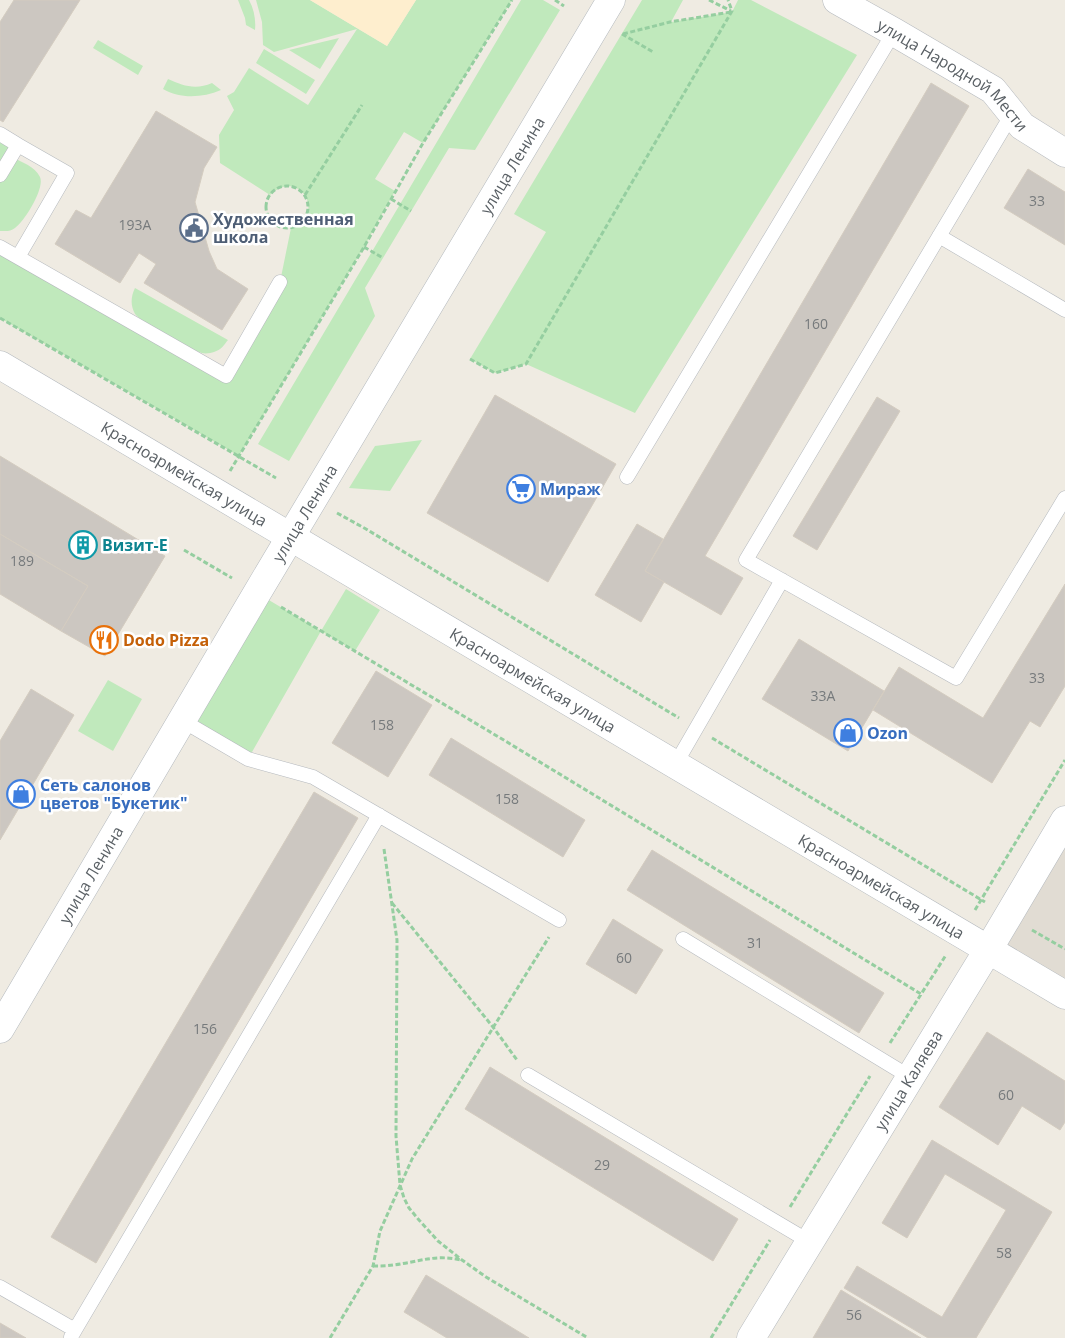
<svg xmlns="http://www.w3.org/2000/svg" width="1065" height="1338" viewBox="0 0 1065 1338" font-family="'Open Sans',sans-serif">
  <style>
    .education { fill: #e1dcd3 }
    .green { fill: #c0e9bc }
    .sand { fill: #feeece }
    .building { fill: #ccc7c1; stroke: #d4ccc0 }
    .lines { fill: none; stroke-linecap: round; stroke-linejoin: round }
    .lane-casing { stroke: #b5b9be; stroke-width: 15 }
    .street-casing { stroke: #b5b9be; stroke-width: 29 }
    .secondary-casing { stroke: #b4b9be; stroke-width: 29 }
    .path { stroke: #95cea0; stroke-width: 3; stroke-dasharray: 5 2.5; stroke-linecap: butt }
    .lane { stroke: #fff; stroke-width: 14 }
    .street { stroke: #fff; stroke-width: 28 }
    .secondary { stroke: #fff; stroke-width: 28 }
    .labels { text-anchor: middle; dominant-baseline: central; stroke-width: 5; stroke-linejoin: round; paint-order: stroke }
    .number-label { font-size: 14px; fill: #767a7c }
    .street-label { font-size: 16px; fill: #5a6065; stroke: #fff }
    .service-label { font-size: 16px; font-weight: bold; fill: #4e5e75; stroke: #fff; text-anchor: start }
    .shop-label { font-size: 16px; font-weight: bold; fill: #366cbe; stroke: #fff; text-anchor: start }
    .culture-label { font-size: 16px; font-weight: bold; fill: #0d838f; stroke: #fff; text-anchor: start }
    .food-label { font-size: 16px; font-weight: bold; fill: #c56008; stroke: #fff; text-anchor: start }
  </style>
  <rect width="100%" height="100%" fill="#efebe2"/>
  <path class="education" d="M 1065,820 L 1065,995 L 988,950 Z"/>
  <path class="green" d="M 238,0 L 249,0 C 254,9 256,20 255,30 L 246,25 L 245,18 Z
    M 256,0 L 310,0 L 387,46 L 416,0 L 512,0 L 423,143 L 404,132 L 375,179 L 395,191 L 364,247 L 239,456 L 0,318 L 0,247 L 226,376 L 280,282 L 291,228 C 328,215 299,167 270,195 L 220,163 L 219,135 L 234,110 L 227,96 L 234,92 L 249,68 L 308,105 L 357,29 L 274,52 L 263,45 L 262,22 Z
    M 521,0 L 543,0 L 560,10 L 475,150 L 449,148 L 365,288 L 375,316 L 289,461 L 258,444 Z
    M 642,0 L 683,0 L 671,22 L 732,12 L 738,0 L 751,0 L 857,55 L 635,413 L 526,364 L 495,373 L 470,359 L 546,232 L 514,214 Z
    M 339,38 L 320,69 L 289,50 Z
    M 98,40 L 143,66 L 138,75 L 93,48 Z
    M 264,49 L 315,80 L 306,94 L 256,63 Z
    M 168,79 C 183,86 196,90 212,83 L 221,90 C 202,98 180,99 163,89 Z
    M 0,135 L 18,145 L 12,157 C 21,162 35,166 40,177 C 45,188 25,221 15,228 C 10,232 6,231 0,231 Z
    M 135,288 L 228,340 C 224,345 221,350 214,352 C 211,353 206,354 202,353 C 192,351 141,322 135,314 C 130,305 131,296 135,288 Z
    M 422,440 L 390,491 L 349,488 L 375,446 Z
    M 346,589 L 380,610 L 355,651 L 321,631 L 248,759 L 183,721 L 257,593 L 321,631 Z
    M 108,680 L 142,699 L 113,751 L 78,731 Z"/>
  <path class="sand" d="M 310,0 L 416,0 L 387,46 Z"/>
  <path class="building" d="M 14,0 L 80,0 L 3,122 L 0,120 L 0,22 Z
    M 931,83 L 969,106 L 705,556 L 743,578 L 721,615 L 645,571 Z
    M 156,111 L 217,147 L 204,168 L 195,202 L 209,251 L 217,269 L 248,289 L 222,330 L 144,283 L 156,264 L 139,253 L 120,283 L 55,244 L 76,210 L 91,218 Z
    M 1028,169 L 1065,192 L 1065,245 L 1004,208 Z
    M 495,395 L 616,464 L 548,582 L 427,513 Z
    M 877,397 L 900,411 L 817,550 L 793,536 Z
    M 0,456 L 165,556 L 105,656 L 61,631 L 88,586 L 0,534 Z
    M 637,524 L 663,539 L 645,571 L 664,582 L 641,622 L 595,595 Z
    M 0,534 L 88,586 L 61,631 L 0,594 Z
    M 1065,584 L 1065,686 L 1040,727 L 1030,721 L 992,783 L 873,710 L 899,667 L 983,718 Z
    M 799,639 L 884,691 L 848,751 L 762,699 Z
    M 376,671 L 432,705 L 388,777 L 332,743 Z
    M 31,689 L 74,715 L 0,840 L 0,741 Z
    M 451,738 L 585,820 L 563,857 L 429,775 Z
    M 314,792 L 358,818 L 96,1263 L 51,1237 Z
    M 652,850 L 884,993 L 859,1033 L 627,890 Z
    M 613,919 L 663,950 L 636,994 L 586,964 Z
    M 987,1032 L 1065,1081 L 1065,1122 L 1060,1130 L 1022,1106 L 998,1145 L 939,1107 Z
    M 490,1067 L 738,1219 L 713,1261 L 465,1109 Z
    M 932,1140 L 1052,1212 L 976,1338 L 928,1338 L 844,1288 L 857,1266 L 942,1317 L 1006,1210 L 945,1174 L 907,1238 L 882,1223 Z
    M 426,1275 L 529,1338 L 447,1338 L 404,1312 Z
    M 841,1290 L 921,1338 L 813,1338 Z
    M 0,1323 L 26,1338 L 0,1338 Z"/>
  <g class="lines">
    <defs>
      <path id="lane" d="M 1012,114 L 746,560 L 956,678 L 1065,498
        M 0,134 L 18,145 L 0,175
        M 939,236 L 1065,310
        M 0,247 L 226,376 L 280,282
        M 18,257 L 67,173 L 18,145
        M 627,477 L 894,32
        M 183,721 L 248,759 L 313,777 L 559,920
        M 675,765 L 782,580
        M 683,939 L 910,1077
        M 528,1075 L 810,1242
        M 0,1287 L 75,1330 L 71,1337
        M 75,1330 L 379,815"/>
      <g id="street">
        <path id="s1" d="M 837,0 L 894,32 L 993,90 L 1022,126 L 1065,153"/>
      </g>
      <g id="secondary">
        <path id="s2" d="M 0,365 L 1065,995"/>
        <path id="s3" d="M 0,1029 L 257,593 L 611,0"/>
        <path id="s4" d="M 751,1338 L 988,950 L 1065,820"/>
      </g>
    </defs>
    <use href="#lane" class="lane-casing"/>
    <use href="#street" class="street-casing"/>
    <use href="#secondary" class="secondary-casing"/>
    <path class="path" d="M 555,0 L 564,6
      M 709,0 L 731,11
      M 622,34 L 653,52
      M 623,34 L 670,22 L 731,12
      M266 207a21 21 0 1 1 42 0a21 21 0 1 1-42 0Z
      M 305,195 L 362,105
      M 391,199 L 411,211
      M 364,247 L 383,258
      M 0,318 L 276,478
      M 470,359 L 495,373 L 526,364 L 732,11 L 728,0
      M 230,471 L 364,247 L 423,143 L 512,0
      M 337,513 L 366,529 L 679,718
      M 184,550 L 232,578
      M 281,607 L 507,742 L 921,994
      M 712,738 L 985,902
      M 384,849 L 397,940 L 396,1136 L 400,1185 L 404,1198 L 409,1208 L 419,1220 L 438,1241 L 462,1260 L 486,1277 L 588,1338
      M 392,903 L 493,1027 L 517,1060
      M 975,910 L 1065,760
      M 1032,930 L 1065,949
      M 890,1043 L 946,955
      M 790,1207 L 870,1076
      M 373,1266 C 380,1266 387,1266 393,1265 C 419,1262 434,1254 461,1260
      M 330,1338 L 373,1266 L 380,1231 L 412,1159 L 549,937
      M 711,1338 L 770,1240"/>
    <use href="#lane" class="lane"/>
    <use href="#street" class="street"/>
    <use href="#secondary" class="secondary"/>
  </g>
  <defs>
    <symbol id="civic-ring" viewBox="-11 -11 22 22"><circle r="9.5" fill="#fff" stroke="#5c6f8a" stroke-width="1.5"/><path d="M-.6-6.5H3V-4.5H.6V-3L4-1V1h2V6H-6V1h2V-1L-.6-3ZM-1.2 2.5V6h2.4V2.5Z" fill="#5c6f8a"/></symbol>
    <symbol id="supermarket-ring" viewBox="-11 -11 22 22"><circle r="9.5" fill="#fff" stroke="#3f7fe0" stroke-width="1.5"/><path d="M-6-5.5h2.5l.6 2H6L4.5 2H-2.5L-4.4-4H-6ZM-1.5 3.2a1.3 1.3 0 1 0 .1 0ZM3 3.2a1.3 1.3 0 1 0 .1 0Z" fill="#3f7fe0"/></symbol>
    <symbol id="building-ring" viewBox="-11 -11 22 22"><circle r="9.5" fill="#fff" stroke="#0f9aa8" stroke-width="1.5"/><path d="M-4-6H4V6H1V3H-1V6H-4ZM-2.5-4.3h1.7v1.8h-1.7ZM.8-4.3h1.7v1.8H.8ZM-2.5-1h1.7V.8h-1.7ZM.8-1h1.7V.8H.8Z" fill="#0f9aa8"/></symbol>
    <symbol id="restaurant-ring" viewBox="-11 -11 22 22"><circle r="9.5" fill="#fff" stroke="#e8710a" stroke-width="1.5"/><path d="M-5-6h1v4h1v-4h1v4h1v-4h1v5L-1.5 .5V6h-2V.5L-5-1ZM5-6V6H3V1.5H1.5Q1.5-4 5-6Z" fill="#e8710a"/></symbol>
    <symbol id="shop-ring" viewBox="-11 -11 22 22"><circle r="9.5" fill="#fff" stroke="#3f7fe0" stroke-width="1.5"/><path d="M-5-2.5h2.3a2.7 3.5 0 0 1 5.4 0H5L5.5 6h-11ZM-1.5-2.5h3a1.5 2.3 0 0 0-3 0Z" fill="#3f7fe0"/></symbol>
  </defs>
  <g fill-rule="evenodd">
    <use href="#civic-ring" x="178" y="212" width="32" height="32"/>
    <use href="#supermarket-ring" x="505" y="473" width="32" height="32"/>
    <use href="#building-ring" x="67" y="529" width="32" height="32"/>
    <use href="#restaurant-ring" x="88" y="624" width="32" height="32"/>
    <use href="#shop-ring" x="832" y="717" width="32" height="32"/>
    <use href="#shop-ring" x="5" y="778" width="32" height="32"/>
  </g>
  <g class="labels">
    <g class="number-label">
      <text x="1037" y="200">33</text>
      <text x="135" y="224">193А</text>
      <text x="816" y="323">160</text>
      <text x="22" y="560">189</text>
      <text x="1037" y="677">33</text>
      <text x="823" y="695">33А</text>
      <text x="382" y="724">158</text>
      <text x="507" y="798">158</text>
      <text x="755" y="942">31</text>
      <text x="624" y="957">60</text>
      <text x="205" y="1028">156</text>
      <text x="1006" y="1094">60</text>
      <text x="602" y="1164">29</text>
      <text x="1004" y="1252">58</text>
      <text x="854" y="1314">56</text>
    </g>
    <g class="street-label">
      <text stroke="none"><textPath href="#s1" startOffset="139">улица Народной Мести</textPath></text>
      <text stroke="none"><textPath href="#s3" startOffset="1004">улица Ленина</textPath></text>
      <text stroke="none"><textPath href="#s2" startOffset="214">Красноармейская улица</textPath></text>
      <text stroke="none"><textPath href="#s3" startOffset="599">улица Ленина</textPath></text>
      <text stroke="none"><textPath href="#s2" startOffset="619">Красноармейская улица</textPath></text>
      <text stroke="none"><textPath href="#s3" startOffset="179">улица Ленина</textPath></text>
      <text stroke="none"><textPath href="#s2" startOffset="1024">Красноармейская улица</textPath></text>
      <text stroke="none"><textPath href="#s4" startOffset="302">улица Каляева</textPath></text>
    </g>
    <g class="service-label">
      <text x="213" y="219">Художественная<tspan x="213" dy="18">школа</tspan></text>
    </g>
    <g class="shop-label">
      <text x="540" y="489">Мираж</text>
      <text x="867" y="733">Ozon</text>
      <text x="40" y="785">Сеть салонов<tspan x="40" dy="18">цветов "Букетик"</tspan></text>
    </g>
    <g class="culture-label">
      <text x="102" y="545">Визит-Е</text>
    </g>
    <g class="food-label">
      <text x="123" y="640">Dodo Pizza</text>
    </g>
  </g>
</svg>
